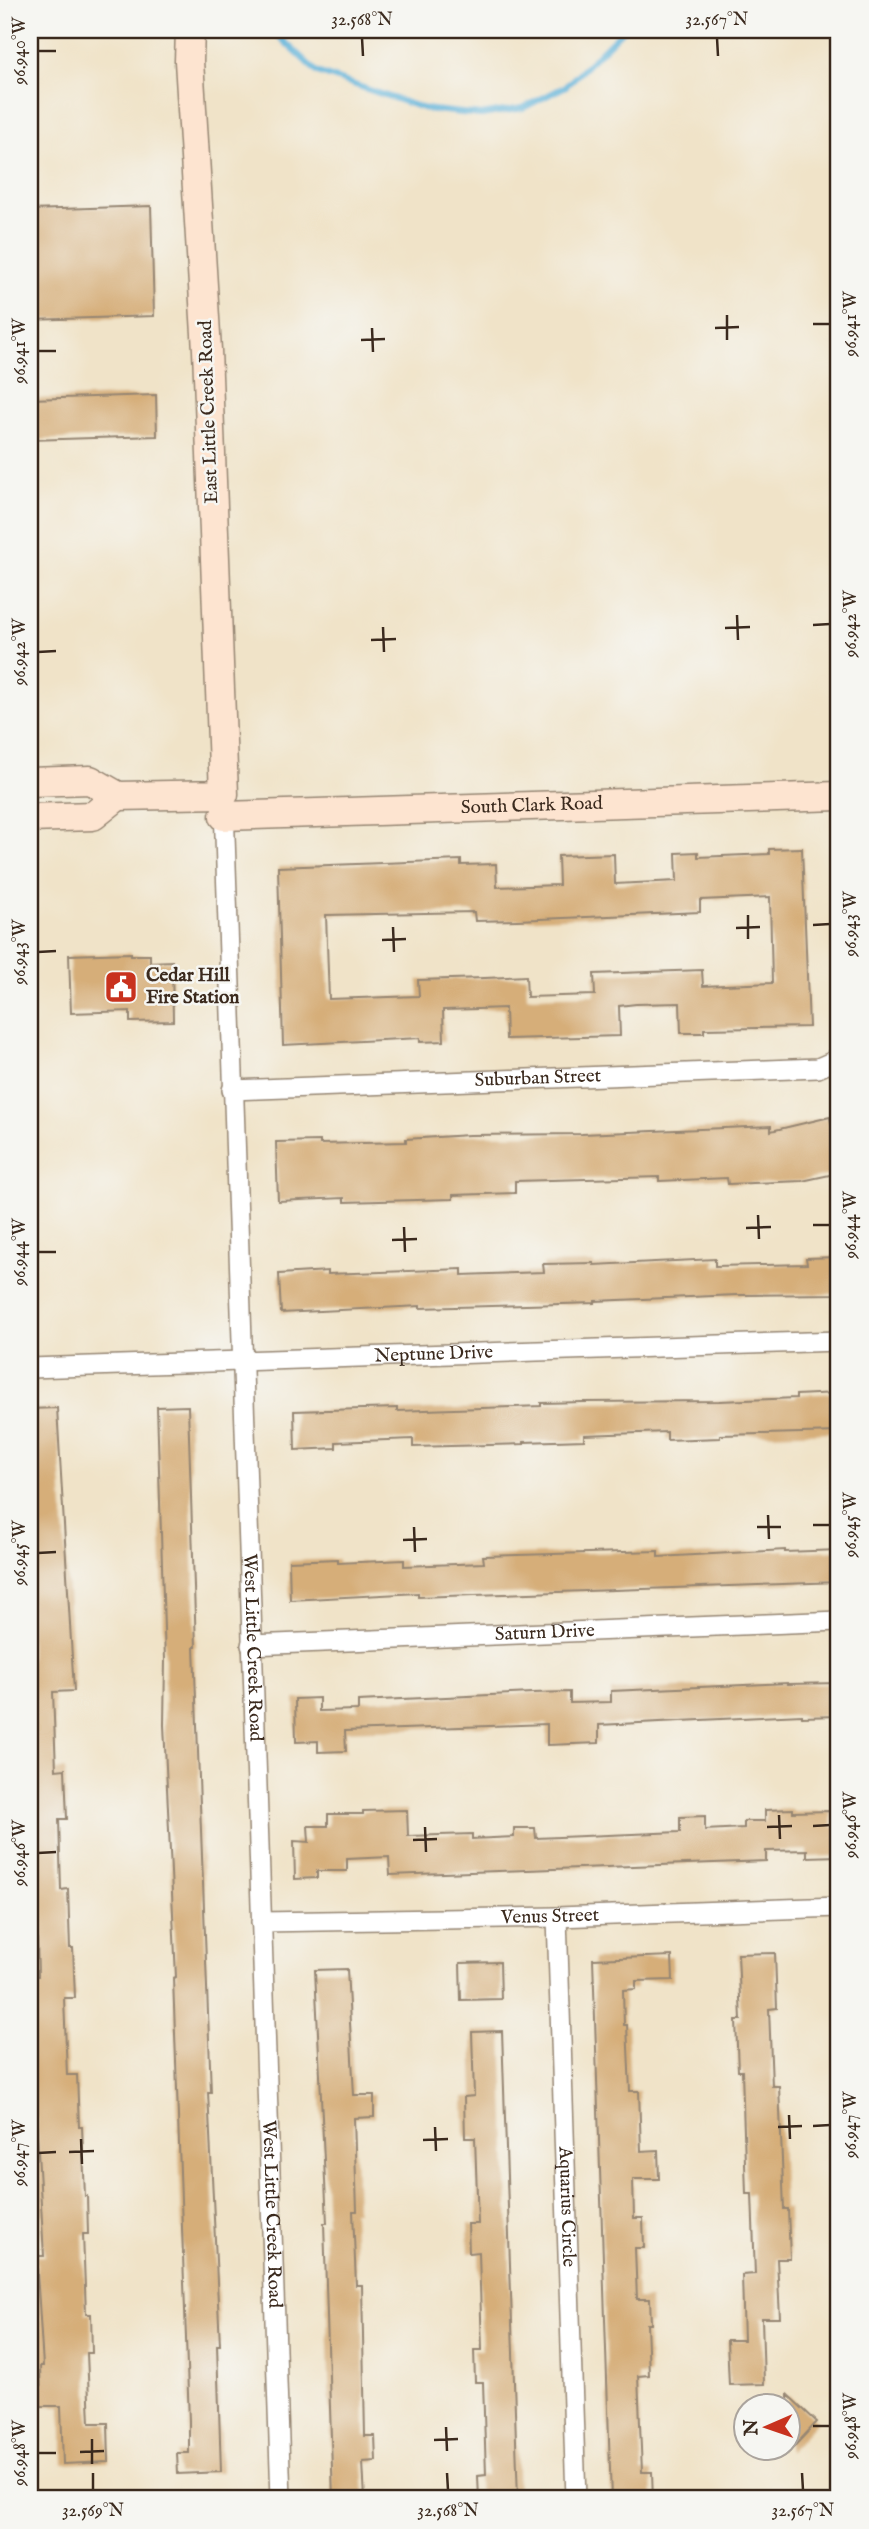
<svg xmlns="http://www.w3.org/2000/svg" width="869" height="2529" viewBox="0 0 869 2529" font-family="'IM FELL English',serif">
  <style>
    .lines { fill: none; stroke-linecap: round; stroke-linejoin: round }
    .stream { stroke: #5cb1d8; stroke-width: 6 }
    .building { fill: #d6ae79; fill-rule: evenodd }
    .street-casing { stroke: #968673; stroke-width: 22 }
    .secondary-casing { stroke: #968673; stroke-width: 31 }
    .street { stroke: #fff; stroke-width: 19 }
    .secondary { stroke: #fde4d0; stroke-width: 28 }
    .ticks { fill: none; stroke: #3b2a1e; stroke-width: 2.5 }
    .labels { text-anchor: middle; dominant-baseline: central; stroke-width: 5; stroke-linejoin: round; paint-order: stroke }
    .street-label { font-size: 19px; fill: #3b2a1e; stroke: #f6f6f2 }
    .poi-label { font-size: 19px; font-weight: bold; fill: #3b2a1e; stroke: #f6f6f2; text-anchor: start }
    .neatline { fill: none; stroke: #3b2a1e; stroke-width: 2.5 }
    .ticks-label { font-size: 18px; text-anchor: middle; fill: #3b2a1e }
  </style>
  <rect width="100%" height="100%" fill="#f6f6f2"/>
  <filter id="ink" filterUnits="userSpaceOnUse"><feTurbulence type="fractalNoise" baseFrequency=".0143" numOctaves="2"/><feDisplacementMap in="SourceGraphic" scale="14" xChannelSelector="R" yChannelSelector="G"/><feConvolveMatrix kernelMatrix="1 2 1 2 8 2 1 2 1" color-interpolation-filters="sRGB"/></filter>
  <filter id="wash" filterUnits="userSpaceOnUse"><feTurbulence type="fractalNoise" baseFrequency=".00686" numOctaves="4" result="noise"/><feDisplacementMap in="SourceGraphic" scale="28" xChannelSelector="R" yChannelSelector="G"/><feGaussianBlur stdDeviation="1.57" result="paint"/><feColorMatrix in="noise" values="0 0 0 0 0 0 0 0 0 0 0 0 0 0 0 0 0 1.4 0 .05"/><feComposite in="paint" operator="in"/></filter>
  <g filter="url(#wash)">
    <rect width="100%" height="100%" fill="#f0e3c8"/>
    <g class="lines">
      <path class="stream" d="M 272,30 L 317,72 L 425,109 L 481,115 L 523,108 L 566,86 L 623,30"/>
    </g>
    <g id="blocks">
      <path class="building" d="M 151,206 L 154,316 L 30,320 L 30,210 Z
        M 156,395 L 157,436 L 30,440 L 30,399 Z
        M 802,848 L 809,1027 L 704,1029 L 704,1033 L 681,1033 L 680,1003 L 636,1004 L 619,1006 L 620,1036 L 506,1039 L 505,1008 L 477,1009 L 443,1010 L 444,1041 L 420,1042 L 420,1038 L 283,1045 L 278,867 L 461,860 L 461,865 L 496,864 L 497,887 L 559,885 L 558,856 L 614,854 L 615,884 L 677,881 L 676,853 L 698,852 L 698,857 L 769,854 L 769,849 ZM 770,897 L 772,983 L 703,986 L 702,970 L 594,974 L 595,995 L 527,997 L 526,976 L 485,978 L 418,980 L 419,996 L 329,999 L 326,915 L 474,912 L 475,921 L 517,920 L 700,912 L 700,900 Z
        M 131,953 L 131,955 L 150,955 L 150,962 L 172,961 L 173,1021 L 130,1022 L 130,1011 L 71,1013 L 69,955 Z
        M 830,1117 L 839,1160 L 839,1173 L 802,1181 L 728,1184 L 727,1178 L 659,1181 L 659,1177 L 515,1181 L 515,1193 L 453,1195 L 453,1199 L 344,1202 L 344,1198 L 278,1201 L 276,1142 L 320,1141 L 320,1144 L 406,1142 L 406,1139 L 469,1135 L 582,1134 L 771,1126 L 771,1131 Z
        M 839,1257 L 839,1294 L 737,1295 L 595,1301 L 595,1303 L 420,1308 L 420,1306 L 281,1313 L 279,1274 L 328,1271 L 328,1274 L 462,1269 L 462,1275 L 544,1272 L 543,1264 L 594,1263 L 594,1265 L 715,1259 L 715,1266 L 807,1264 L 806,1258 Z
        M 837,1393 L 839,1432 L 720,1435 L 720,1438 L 667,1440 L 667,1432 L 584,1435 L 584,1440 L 524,1442 L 524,1444 L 413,1447 L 413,1439 L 336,1442 L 336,1448 L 295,1450 L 294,1411 L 397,1408 L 397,1411 L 541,1406 L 541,1403 L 583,1402 L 719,1401 L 796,1398 L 796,1395 Z
        M 188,1406 L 196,1647 L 194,1647 L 211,2092 L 208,2092 L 220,2345 L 217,2345 L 221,2472 L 178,2474 L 177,2453 L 189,2453 L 189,2421 L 173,1978 L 176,1977 L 164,1725 L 165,1660 L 157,1407 Z
        M 57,1408 L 74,1691 L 53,1692 L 56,1770 L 65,1769 L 67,1819 L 59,1819 L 61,1890 L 68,1889 L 70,1948 L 73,1948 L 75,1998 L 64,1998 L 67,2075 L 77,2075 L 79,2127 L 82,2127 L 85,2196 L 87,2196 L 88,2234 L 83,2234 L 86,2314 L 91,2314 L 92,2353 L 87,2353 L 90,2423 L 108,2423 L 109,2462 L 63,2464 L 61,2406 L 41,2406 L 40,2366 L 43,2366 L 36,2256 L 44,2256 L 36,2117 L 32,2117 L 30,2019 L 30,1976 L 38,1976 L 37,1939 L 30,1939 L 30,1409 Z
        M 785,1550 L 785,1552 L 839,1550 L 839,1582 L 418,1597 L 418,1593 L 290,1600 L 289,1561 L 338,1559 L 338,1563 L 404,1560 L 404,1566 L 484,1563 L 483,1556 L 658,1551 L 658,1557 Z
        M 788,1683 L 788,1684 L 839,1683 L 839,1716 L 802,1717 L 802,1715 L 599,1725 L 599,1743 L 547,1745 L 547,1724 L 345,1731 L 346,1751 L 318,1752 L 318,1741 L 296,1742 L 295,1699 L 319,1698 L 319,1711 L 358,1710 L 358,1701 L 532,1693 L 570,1692 L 570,1703 L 611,1702 L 611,1691 Z
        M 793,1809 L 793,1812 L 831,1811 L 832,1827 L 839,1827 L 839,1856 L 807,1857 L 807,1850 L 766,1851 L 766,1861 L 390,1875 L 389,1857 L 347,1859 L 347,1871 L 317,1871 L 317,1878 L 295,1879 L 294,1841 L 309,1842 L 308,1826 L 328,1826 L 328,1814 L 363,1814 L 363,1811 L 407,1810 L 408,1836 L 472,1834 L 472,1839 L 514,1837 L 514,1828 L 535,1828 L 536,1838 L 680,1832 L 680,1817 L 705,1816 L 705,1830 L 744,1828 L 744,1821 L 765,1821 L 765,1810 Z
        M 775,1953 L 777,2008 L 769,2009 L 772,2086 L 779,2086 L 784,2209 L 788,2209 L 790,2259 L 777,2259 L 780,2318 L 762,2318 L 764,2384 L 729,2385 L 727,2340 L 744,2340 L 742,2275 L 755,2274 L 752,2194 L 746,2194 L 742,2071 L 738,2071 L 736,2020 L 741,2020 L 738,1954 Z
        M 672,1956 L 673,1980 L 636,1981 L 636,1989 L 623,1990 L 624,2025 L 627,2025 L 630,2091 L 639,2091 L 641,2151 L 658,2150 L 659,2179 L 633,2179 L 634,2218 L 643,2218 L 644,2248 L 635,2248 L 637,2299 L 650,2299 L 651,2324 L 647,2324 L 649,2375 L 638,2376 L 642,2472 L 652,2472 L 653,2499 L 611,2499 L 593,1959 Z
        M 500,1962 L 501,1999 L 461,2000 L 460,1963 Z
        M 347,1969 L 354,2095 L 374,2095 L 374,2117 L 354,2118 L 357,2211 L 353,2211 L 356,2285 L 362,2285 L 365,2436 L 375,2436 L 376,2461 L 363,2462 L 365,2499 L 333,2499 L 324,2223 L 327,2223 L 315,1970 Z
        M 502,2031 L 518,2499 L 479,2499 L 478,2476 L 486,2475 L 483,2382 L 475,2382 L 474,2350 L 482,2350 L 479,2252 L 469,2253 L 468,2224 L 478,2224 L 475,2138 L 465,2138 L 464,2097 L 474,2096 L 472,2032 Z
        M 788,2395 L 817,2422 L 788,2453 Z"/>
    </g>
  </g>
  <g filter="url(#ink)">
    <use href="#blocks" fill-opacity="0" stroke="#968673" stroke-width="2"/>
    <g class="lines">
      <defs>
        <g id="street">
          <path id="s1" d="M 224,806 L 281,2499"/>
          <path id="s2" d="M 232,1090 L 818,1068 L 834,1061 L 839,1054"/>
          <path id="s3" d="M 30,1368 L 839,1341"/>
          <path id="s4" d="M 251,1645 L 839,1621"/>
          <path id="s5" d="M 557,1917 L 576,2499"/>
          <path id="s6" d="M 261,1922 L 557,1917 L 839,1907"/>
        </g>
        <g id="secondary">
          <path d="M 30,782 L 90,780 L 118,796 L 224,794 L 207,350 L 189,61 L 190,30"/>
          <path id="s7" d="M 224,816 L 839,796"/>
          <path d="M 30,818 L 93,816 L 118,796"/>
        </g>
      </defs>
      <use href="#street" class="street-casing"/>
      <use href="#secondary" class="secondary-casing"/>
      <use href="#street" class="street"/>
      <use href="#secondary" class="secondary"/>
    </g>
  </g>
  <path class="ticks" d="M 362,38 L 363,56M 717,38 L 718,56M 38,51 L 56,51M 727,315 L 727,340M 813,324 L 830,324M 372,328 L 373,352M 715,328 L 739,327M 361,340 L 385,339M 38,351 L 56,351M 737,615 L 738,640M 813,625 L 830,624M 383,627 L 384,652M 725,628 L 750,627M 371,640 L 396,639M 38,652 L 56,651M 748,915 L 748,939M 813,925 L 830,924M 393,927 L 394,952M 736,928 L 760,927M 382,940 L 406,939M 38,952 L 56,951M 758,1215 L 759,1239M 813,1225 L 830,1225M 404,1227 L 405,1252M 746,1228 L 771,1227M 392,1240 L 417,1239M 38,1252 L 56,1252M 768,1515 L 769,1539M 813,1525 L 830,1525M 414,1527 L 415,1552M 757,1527 L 781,1527M 403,1540 L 427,1539M 38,1553 L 56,1552M 779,1815 L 780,1839M 813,1826 L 830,1825M 425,1827 L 426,1852M 767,1827 L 792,1826M 413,1840 L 437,1839M 38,1853 L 56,1852M 789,2115 L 790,2139M 813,2126 L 830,2125M 435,2127 L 436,2151M 778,2127 L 802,2126M 81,2139 L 82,2164M 423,2140 L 448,2139M 69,2152 L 94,2151M 38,2153 L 56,2152M 813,2426 L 830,2426M 446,2427 L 447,2451M 92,2439 L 92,2464M 434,2440 L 458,2439M 80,2452 L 104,2451M 38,2453 L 56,2453M 93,2473 L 93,2490M 447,2473 L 448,2490M 802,2473 L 803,2490"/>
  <defs>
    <symbol id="civic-square" viewBox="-11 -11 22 22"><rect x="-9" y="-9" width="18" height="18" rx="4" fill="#c8321e" stroke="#f6f6f2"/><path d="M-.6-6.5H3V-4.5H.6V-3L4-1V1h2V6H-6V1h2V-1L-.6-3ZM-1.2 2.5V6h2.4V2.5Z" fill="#fff"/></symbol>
  </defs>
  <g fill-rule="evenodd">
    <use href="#civic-square" x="102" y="968" width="38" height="38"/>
  </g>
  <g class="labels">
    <g class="street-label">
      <text transform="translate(209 412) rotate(-92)">East Little Creek Road</text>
      <text stroke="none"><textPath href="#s7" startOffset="308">South Clark Road</textPath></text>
      <text stroke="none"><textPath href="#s2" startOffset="306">Suburban Street</textPath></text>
      <text stroke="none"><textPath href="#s3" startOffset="404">Neptune Drive</textPath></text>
      <text stroke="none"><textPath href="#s4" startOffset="294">Saturn Drive</textPath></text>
      <text stroke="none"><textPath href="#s1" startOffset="842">West Little Creek Road</textPath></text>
      <text stroke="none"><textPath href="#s6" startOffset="289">Venus Street</textPath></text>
      <text stroke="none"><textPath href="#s5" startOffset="290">Aquarius Circle</textPath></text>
      <text stroke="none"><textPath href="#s1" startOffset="1409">West Little Creek Road</textPath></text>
    </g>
    <g class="poi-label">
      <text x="146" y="976">Cedar Hill<tspan x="146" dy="22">Fire Station</tspan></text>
    </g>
  </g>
  <rect width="869" height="2529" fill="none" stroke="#f6f6f2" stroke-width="77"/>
  <g transform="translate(767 2427) rotate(268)"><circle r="33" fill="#f6f6f2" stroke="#aba49d" stroke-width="2"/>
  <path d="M0-5L12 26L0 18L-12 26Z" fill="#c8321e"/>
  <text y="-10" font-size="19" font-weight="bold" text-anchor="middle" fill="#3b2a1e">N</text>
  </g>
  <rect x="38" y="38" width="792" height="2452" class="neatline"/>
  <g class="ticks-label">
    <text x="362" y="25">32.568°N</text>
    <text x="717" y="25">32.567°N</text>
    <text transform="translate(19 51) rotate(-90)" y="6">96.940°W</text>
    <text transform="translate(850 324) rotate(-90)" y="6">96.941°W</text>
    <text transform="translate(19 351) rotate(-90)" y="6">96.941°W</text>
    <text transform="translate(850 624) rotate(-90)" y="6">96.942°W</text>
    <text transform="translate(19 652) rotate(-90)" y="6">96.942°W</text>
    <text transform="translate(850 924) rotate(-90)" y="6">96.943°W</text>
    <text transform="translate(19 952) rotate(-90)" y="6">96.943°W</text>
    <text transform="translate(850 1225) rotate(-90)" y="6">96.944°W</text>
    <text transform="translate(19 1252) rotate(-90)" y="6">96.944°W</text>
    <text transform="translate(850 1525) rotate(-90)" y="6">96.945°W</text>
    <text transform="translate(19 1553) rotate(-90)" y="6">96.945°W</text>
    <text transform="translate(850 1825) rotate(-90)" y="6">96.946°W</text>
    <text transform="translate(19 1853) rotate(-90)" y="6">96.946°W</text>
    <text transform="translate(850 2125) rotate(-90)" y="6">96.947°W</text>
    <text transform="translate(19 2153) rotate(-90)" y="6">96.947°W</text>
    <text transform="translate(850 2426) rotate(-90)" y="6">96.948°W</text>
    <text transform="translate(19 2453) rotate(-90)" y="6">96.948°W</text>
    <text x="93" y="2516">32.569°N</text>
    <text x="448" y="2516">32.568°N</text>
    <text x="803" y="2516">32.567°N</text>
  </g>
</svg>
